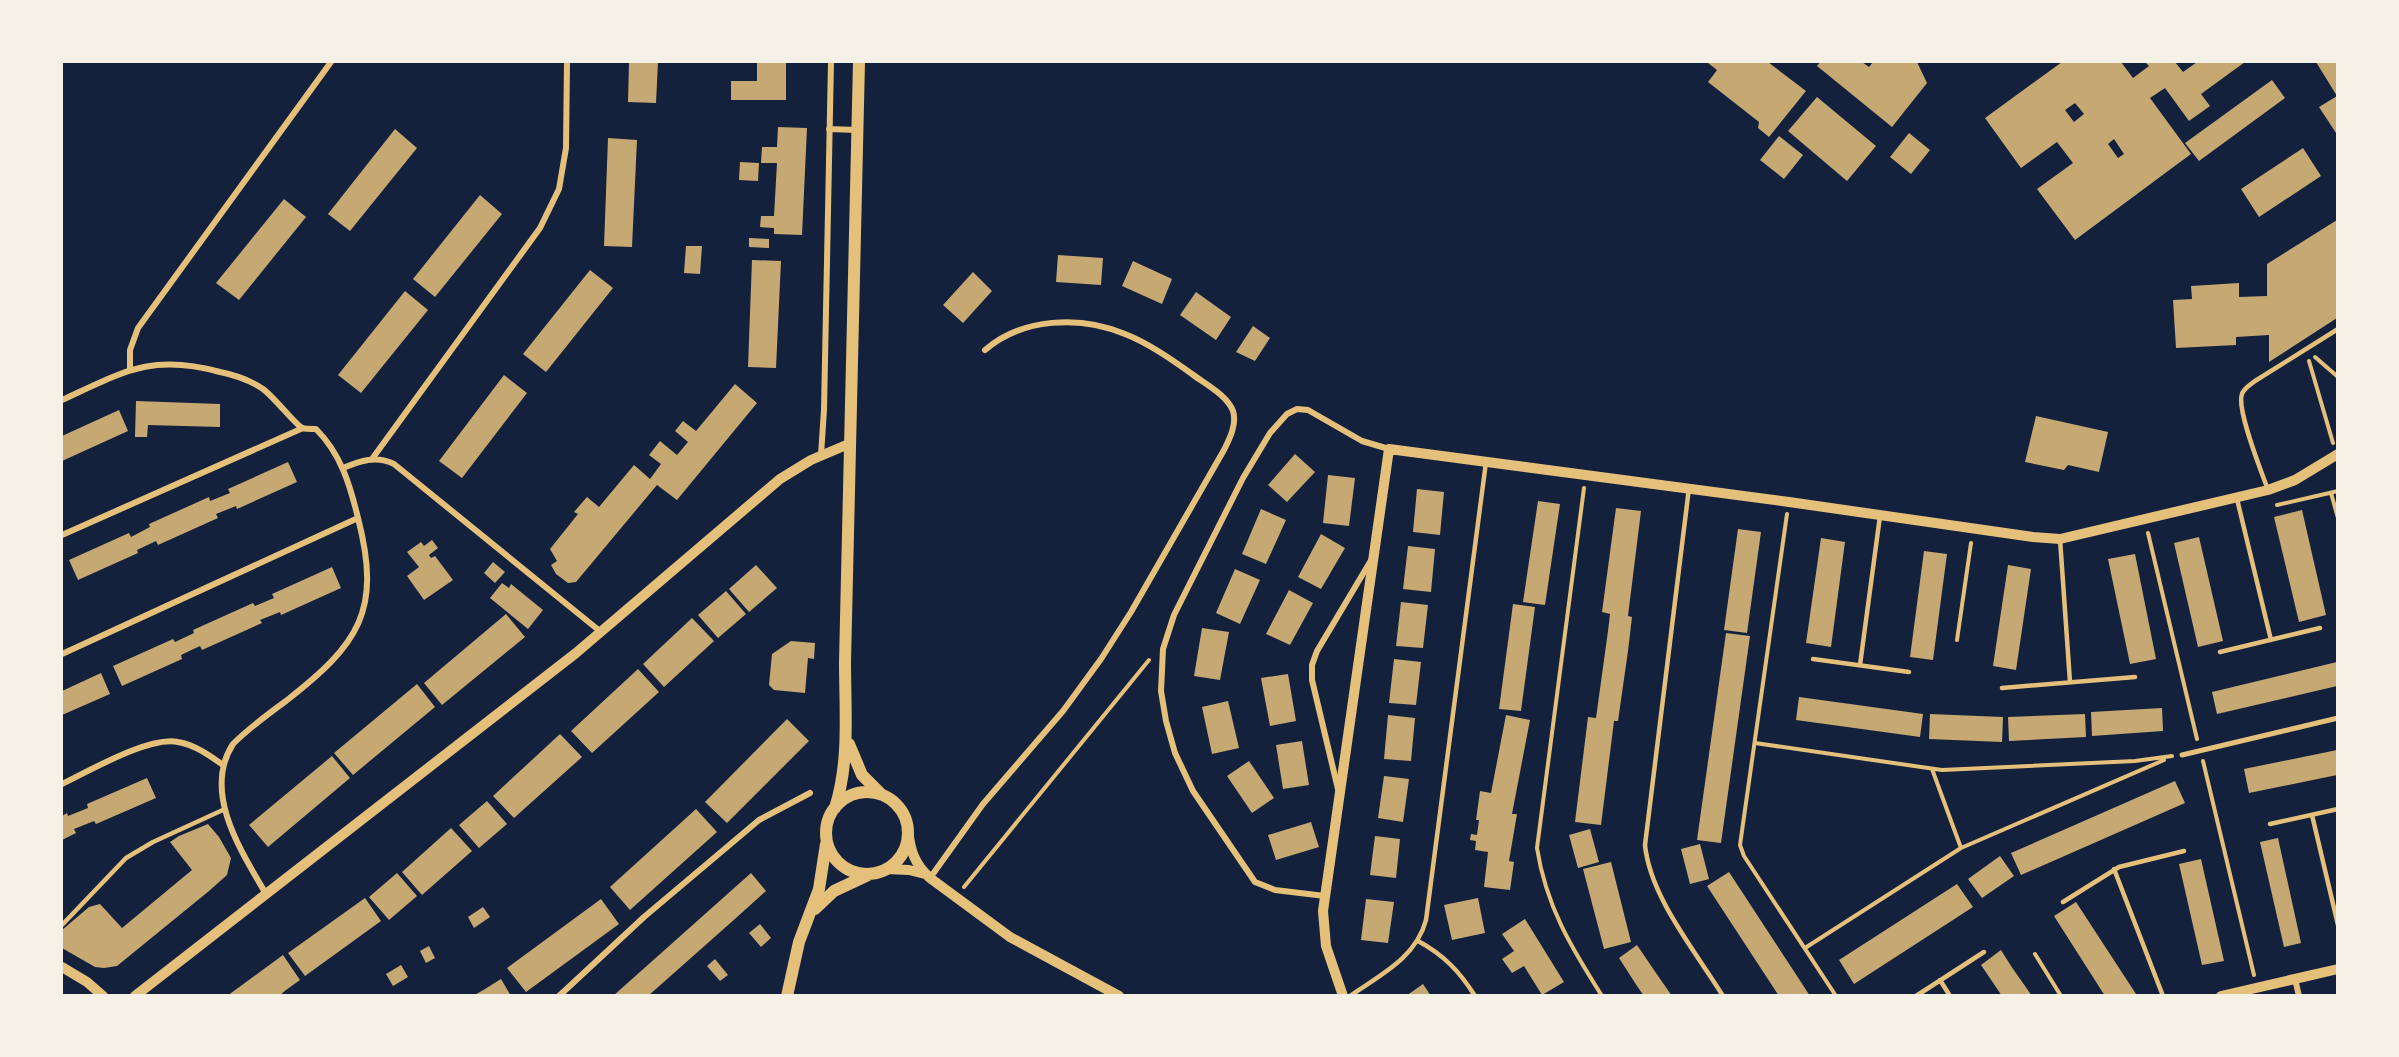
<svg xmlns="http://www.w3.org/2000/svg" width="2399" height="1057" viewBox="0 0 2399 1057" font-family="'Varela Round',sans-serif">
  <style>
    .building { fill: #c6a872; fill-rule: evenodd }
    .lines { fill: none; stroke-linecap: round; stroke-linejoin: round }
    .path { stroke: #e5c07b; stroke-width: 4 }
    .service { stroke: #e5c07b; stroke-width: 4.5 }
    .pedestrian { stroke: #e5c07b; stroke-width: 5 }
    .minor { stroke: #e5c07b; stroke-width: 6 }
    .tertiary { stroke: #e5c07b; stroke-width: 10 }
    .secondary { stroke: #e5c07b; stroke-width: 12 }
  </style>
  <rect width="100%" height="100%" fill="#14213d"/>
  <path class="building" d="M 629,62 L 658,62 L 656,103 L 628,102 Z
    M 757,62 L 786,62 L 786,100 L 731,100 L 731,81 L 757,81 Z
    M 1709,62 L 1768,62 L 1806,91 L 1769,137 L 1758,128 L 1759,122 L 1708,82 L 1717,70 L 1708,63 Z
    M 1820,62 L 1862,62 L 1869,67 L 1873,62 L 1917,62 L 1927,83 L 1892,127 L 1817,66 Z
    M 2062,62 L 2121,62 L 2133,78 L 2149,66 L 2145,62 L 2175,62 L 2183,72 L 2197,62 L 2245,62 L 2201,94 L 2210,106 L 2189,121 L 2165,88 L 2150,98 L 2191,154 L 2075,240 L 2037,189 L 2073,163 L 2057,142 L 2021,168 L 1985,118 ZM 2075,103 L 2084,114 L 2074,122 L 2065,110 ZM 2114,139 L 2124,154 L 2118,158 L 2108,144 Z
    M 2316,62 L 2337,62 L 2337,96 Z
    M 2272,80 L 2285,98 L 2199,161 L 2185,143 Z
    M 2337,96 L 2337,132 L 2336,133 L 2319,107 Z
    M 1817,97 L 1876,146 L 1847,181 L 1788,131 Z
    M 778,127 L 807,128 L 802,235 L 774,234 L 774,228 L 760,227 L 761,216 L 774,216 L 777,163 L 761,163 L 762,147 L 777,147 Z
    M 395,129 L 417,148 L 350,231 L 328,214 Z
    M 1909,133 L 1930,150 L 1911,174 L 1890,157 Z
    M 1779,136 L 1803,155 L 1784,179 L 1760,160 Z
    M 608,138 L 637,140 L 632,247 L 604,246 Z
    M 2303,148 L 2321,176 L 2259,217 L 2241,189 Z
    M 740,162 L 759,163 L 758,181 L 739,180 Z
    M 480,195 L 502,214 L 435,297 L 413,279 Z
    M 284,199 L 306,217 L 239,300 L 216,283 Z
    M 2337,220 L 2337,318 L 2269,362 L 2269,335 L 2236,337 L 2236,345 L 2176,348 L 2173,300 L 2192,299 L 2191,286 L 2239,283 L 2239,297 L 2267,296 L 2267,264 Z
    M 749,238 L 769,239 L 769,248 L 749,247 Z
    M 686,246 L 702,246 L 700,274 L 684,273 Z
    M 1058,255 L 1103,258 L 1101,285 L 1056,282 Z
    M 752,260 L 781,261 L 776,368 L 748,367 Z
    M 1133,261 L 1172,279 L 1162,304 L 1122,286 Z
    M 590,270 L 613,288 L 546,372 L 523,354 Z
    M 973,272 L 992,291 L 963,323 L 943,305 Z
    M 405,291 L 428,310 L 361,393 L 338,375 Z
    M 1196,292 L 1231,317 L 1216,340 L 1180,315 Z
    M 1253,326 L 1270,338 L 1255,361 L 1236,352 Z
    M 504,375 L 527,393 L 462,478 L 439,461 Z
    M 735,384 L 757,403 L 677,500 L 657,485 L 576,582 L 568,583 L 556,574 L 551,565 L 557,561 L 550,549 L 578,514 L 574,512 L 587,497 L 599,507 L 634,465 L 650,479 L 661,464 L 649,455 L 660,441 L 677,455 L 688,442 L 675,431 L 683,421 L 696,431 Z
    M 136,401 L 220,404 L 220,427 L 148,425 L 147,437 L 135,437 Z
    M 119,410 L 128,431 L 62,461 L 62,436 Z
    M 2036,416 L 2108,432 L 2099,472 L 2068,465 L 2064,470 L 2025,462 Z
    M 1295,454 L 1315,472 L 1287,502 L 1268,485 Z
    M 288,462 L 297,482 L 237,509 L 236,506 L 216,514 L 218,518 L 158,545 L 156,541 L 137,550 L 138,553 L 78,580 L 69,560 L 129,533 L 131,537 L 150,527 L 149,524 L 209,497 L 210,501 L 230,493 L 228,489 Z
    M 1328,475 L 1355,478 L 1349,526 L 1323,523 Z
    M 1417,489 L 1444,492 L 1440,535 L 1413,532 Z
    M 1538,501 L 1560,504 L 1545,605 L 1523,602 Z
    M 1616,508 L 1641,511 L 1628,616 L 1632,617 L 1628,651 L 1618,721 L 1614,721 L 1601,825 L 1575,822 L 1588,717 L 1596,718 L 1608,631 L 1610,614 L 1602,612 Z
    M 1261,509 L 1286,520 L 1266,564 L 1242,554 Z
    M 2302,510 L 2326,615 L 2299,622 L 2274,517 Z
    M 1738,529 L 1761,532 L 1747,633 L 1724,630 Z
    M 1321,534 L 1345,548 L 1321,589 L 1298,577 Z
    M 2199,537 L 2223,641 L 2198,647 L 2174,543 Z
    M 1821,538 L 1845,542 L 1831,647 L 1806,643 Z
    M 432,540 L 438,548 L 429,555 L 431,558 L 435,556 L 453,580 L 424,600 L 407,576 L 419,567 L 407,552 L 421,542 L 424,546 Z
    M 1408,546 L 1435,549 L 1431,592 L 1403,589 Z
    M 1924,551 L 1947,554 L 1933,660 L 1910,657 Z
    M 2135,554 L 2156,659 L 2130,664 L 2108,559 Z
    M 493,562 L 505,572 L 495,583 L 484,573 Z
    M 756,565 L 777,588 L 749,612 L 729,589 Z
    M 2008,565 L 2031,569 L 2016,670 L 1993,666 Z
    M 332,567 L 341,588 L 281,615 L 280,612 L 260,620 L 262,623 L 202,650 L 200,646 L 181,655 L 182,659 L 122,686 L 113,666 L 173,639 L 175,642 L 194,633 L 193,630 L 253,603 L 255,606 L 274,598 L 272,594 Z
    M 1235,569 L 1260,580 L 1240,624 L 1216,613 Z
    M 502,583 L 509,588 L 511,584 L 543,610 L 528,629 L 490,598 Z
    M 1289,590 L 1313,603 L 1290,645 L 1266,634 Z
    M 726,591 L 746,614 L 718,638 L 698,615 Z
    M 1401,602 L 1428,605 L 1423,648 L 1396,646 Z
    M 1513,604 L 1535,607 L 1521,711 L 1499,709 Z
    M 506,614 L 525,637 L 442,705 L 424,683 Z
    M 692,618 L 714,641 L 664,687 L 643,664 Z
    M 1202,628 L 1229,632 L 1220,680 L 1194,676 Z
    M 1726,633 L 1750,636 L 1721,843 L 1697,840 Z
    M 791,641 L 815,643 L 814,659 L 808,658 L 805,693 L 774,690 L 769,685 L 772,654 Z
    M 1394,659 L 1421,662 L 1416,705 L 1389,703 Z
    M 2337,662 L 2337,686 L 2217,714 L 2212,692 Z
    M 638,669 L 659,692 L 592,753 L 571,731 Z
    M 101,673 L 110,694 L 62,715 L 62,691 Z
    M 1288,674 L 1296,721 L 1270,726 L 1261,678 Z
    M 417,684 L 435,707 L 353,775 L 334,753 Z
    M 1799,697 L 1923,714 L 1920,737 L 1796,720 Z
    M 1228,701 L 1239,748 L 1212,754 L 1202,707 Z
    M 2162,708 L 2163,731 L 2092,736 L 2091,712 Z
    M 1930,714 L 2003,717 L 2002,742 L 1929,739 Z
    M 2085,714 L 2086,737 L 2009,741 L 2008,717 Z
    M 1388,715 L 1415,718 L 1411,761 L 1384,759 Z
    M 1506,715 L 1530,720 L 1512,814 L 1517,814 L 1509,861 L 1514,862 L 1510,890 L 1484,887 L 1488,852 L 1475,850 L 1476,841 L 1470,840 L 1471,834 L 1477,835 L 1479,820 L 1476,820 L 1480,791 L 1491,793 Z
    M 787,719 L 809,741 L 727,823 L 705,802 Z
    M 560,734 L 582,757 L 514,818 L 493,796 Z
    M 1302,741 L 1309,785 L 1283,789 L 1276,745 Z
    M 2337,750 L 2337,775 L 2249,793 L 2244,769 Z
    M 332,756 L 350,778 L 268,847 L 249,825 Z
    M 1249,761 L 1274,798 L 1252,813 L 1227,776 Z
    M 1384,776 L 1409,779 L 1403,822 L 1378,818 Z
    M 147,778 L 156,798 L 96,824 L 94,821 L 74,829 L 76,833 L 62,840 L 62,816 L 67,813 L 68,816 L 88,808 L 87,804 Z
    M 2175,781 L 2185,803 L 2021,875 L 2011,853 Z
    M 487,801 L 507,824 L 479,848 L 459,825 Z
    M 696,809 L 717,832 L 630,910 L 610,887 Z
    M 1311,822 L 1319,847 L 1276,860 L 1268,835 Z
    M 208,824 L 219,837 L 231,858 L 227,875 L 209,891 L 117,966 L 104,968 L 95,967 L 62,948 L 62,930 L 89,907 L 100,904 L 122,928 L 192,870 L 170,842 L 179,836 Z
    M 451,828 L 472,851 L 422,895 L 402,872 Z
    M 1590,829 L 1599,862 L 1578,868 L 1569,835 Z
    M 1375,836 L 1400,839 L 1396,878 L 1370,875 Z
    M 2278,838 L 2301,943 L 2284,947 L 2260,842 Z
    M 1700,844 L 1709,879 L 1690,884 L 1681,849 Z
    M 2000,856 L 2014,876 L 1982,898 L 1968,879 Z
    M 2201,859 L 2224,961 L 2202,965 L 2179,864 Z
    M 1611,862 L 1631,942 L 1604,949 L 1583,869 Z
    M 1729,872 L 1799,979 L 1810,996 L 1779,996 L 1777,993 L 1707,886 Z
    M 397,873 L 417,896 L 389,920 L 369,897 Z
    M 751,873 L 766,891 L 736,918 L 648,996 L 613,996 Z
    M 1957,884 L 1973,907 L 1854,984 L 1839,960 Z
    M 365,898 L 381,921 L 305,976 L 288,953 Z
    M 1478,898 L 1485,933 L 1452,940 L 1444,905 Z
    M 601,899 L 619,924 L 526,992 L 507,968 Z
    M 1366,899 L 1394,902 L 1388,943 L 1361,940 Z
    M 2076,902 L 2136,994 L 2134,996 L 2105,996 L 2054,916 Z
    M 483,907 L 490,917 L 474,928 L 468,917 Z
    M 1525,919 L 1564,982 L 1542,995 L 1524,966 L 1512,973 L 1502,959 L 1514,951 L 1502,934 Z
    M 760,924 L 771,938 L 761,947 L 749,933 Z
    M 1637,945 L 1656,973 L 1672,996 L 1644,996 L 1637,986 L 1619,958 Z
    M 429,946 L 435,958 L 426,963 L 420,951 Z
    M 2001,950 L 2011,966 L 2032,996 L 2002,996 L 1981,965 Z
    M 283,955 L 300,980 L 286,990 L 279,996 L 227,996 Z
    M 715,959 L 728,975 L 720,981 L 707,966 Z
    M 401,965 L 408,977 L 393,986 L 386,974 Z
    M 501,979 L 511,996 L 473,996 L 485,989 Z
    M 1423,984 L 1431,996 L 1406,996 Z"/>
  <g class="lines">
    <path class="path" d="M 2315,357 L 2338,377
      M 2309,361 L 2333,443
      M 1584,488 L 1537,848 C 1546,906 1571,947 1602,996
      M 2331,493 L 2338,518
      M 2277,505 L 2338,491
      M 1787,514 L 1740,845 L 1744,856 L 1836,996
      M 2148,533 L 2197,739
      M 1957,640 L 1971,543
      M 1755,743 L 1942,770 L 2135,761 L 2172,756
      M 2203,761 L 2254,975
      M 1932,769 L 1961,848
      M 964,887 L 1149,660
      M 1805,948 L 1961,848 L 2164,760
      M 2035,954 L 2061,996"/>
    <path class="service" d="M 1689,488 L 1645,845 C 1650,897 1696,952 1723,996
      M 2268,490 C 2262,473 2236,409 2242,394 C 2244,388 2250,385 2255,381 L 2338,329
      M 2237,499 L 2271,640
      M 2060,539 L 2070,682
      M 2220,652 L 2320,628
      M 1813,659 L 1909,672
      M 1860,665 L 1880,516
      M 2002,688 L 2135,677
      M 2312,815 L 2338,925
      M 2270,824 L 2338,809
      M 2114,869 L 2163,996
      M 2063,902 L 2119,867 L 2184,851
      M 62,925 L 126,858 L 153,842 L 225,809
      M 1418,941 C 1444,955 1460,972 1475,996
      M 1940,980 L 1950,996
      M 1350,996 C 1380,975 1416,958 1426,920 L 1486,462
      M 1916,996 L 1984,952"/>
    <path class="pedestrian" d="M 2182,755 L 2338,718"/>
    <path class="minor" d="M 829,129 L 857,130
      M 130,370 L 130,350 L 138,328 L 331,62
      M 62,400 C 123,372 151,353 220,372 C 235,375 250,380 263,389 C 274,397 294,423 302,428 C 306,429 312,429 316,429 C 341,454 350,485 358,518 C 382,611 359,644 286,701 C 268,714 249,728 233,744 C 202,792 241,851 266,894
      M 821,455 L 824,410 L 831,62
      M 372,459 L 540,228 L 559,189 L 566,148 L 567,62
      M 343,468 C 360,461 376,455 394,464 L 601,632
      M 62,535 L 303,428
      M 62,654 L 358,518
      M 62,784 C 89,771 149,736 178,742 C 195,745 209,755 223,765
      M 1338,789 L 1312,680 L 1312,665 L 1317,651 L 1370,562
      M 930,878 L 983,804 L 1063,711 L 1101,659 L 1131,612 L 1224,450 C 1230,438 1237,424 1233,411 C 1227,395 1205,384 1192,374 C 1171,359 1148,343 1125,334 C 1080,315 1022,318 985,350
      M 1325,896 L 1275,890 L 1255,882 L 1193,791 L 1175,753 L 1166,721 L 1161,691 L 1163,649 L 1174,615 L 1243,478 L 1270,433 L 1287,414 L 1297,409 L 1308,410 L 1362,441 L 1389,449
      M 2295,979 L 2299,996
      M 559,996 L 644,917 L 759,820 L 810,793"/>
    <path class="tertiary" d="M 908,829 C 910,849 914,864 930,878 L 1010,937 L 1119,996
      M 886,869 L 909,870 L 925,874
      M 62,967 L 87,982 L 103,996
      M 135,996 L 576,653 L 780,479 L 811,460 L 851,443
      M 1343,996 L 1326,946 L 1323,911 L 1389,449 L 1789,502 L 2033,537 L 2060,539 L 2268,490 L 2295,480 L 2338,454
      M 2221,996 L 2338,969"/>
    <path class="secondary" d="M 849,744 L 862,775 L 881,794
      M826 833a41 41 0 1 1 82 0a41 41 0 1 1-82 0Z
      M 835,808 C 850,761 845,711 845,662 L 859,62
      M 815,909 L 834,891 L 868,875
      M 787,996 L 799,942 L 819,889 L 826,844"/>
  </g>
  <rect width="2399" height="1057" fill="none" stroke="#f6f1e7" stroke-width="126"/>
</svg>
